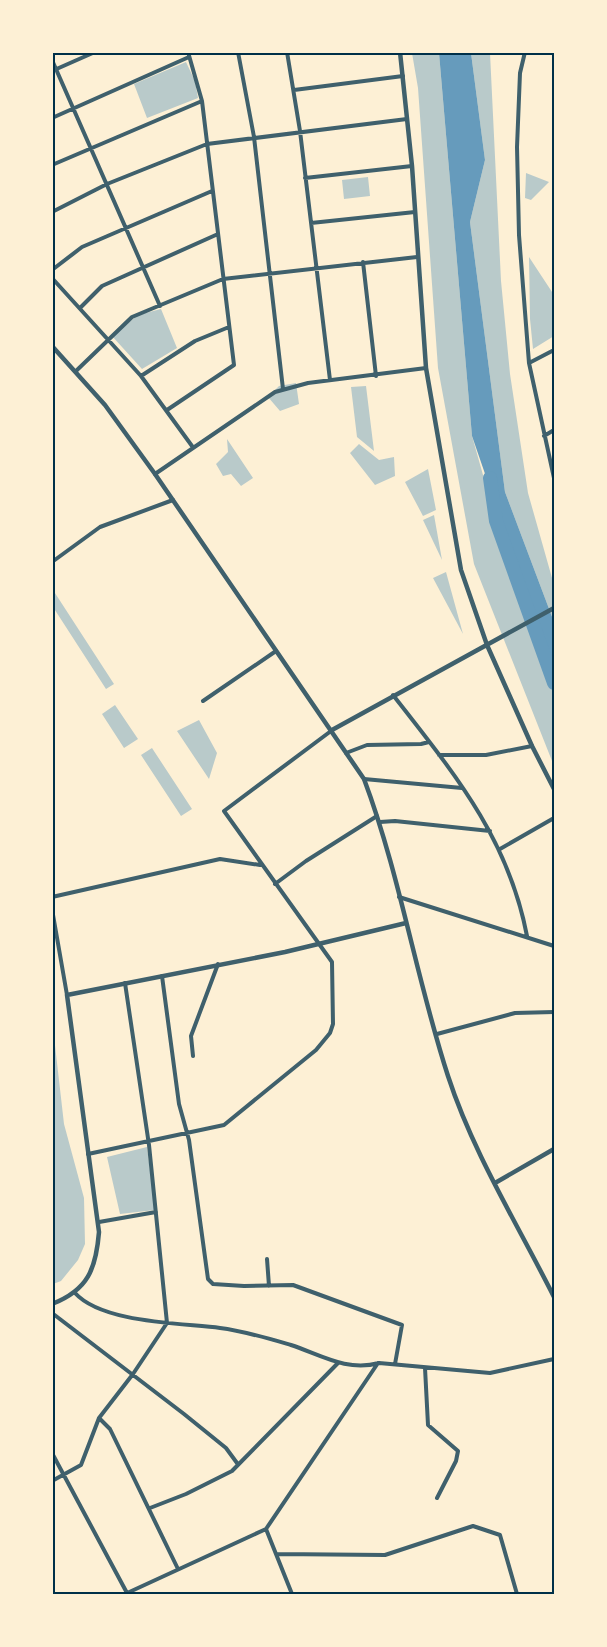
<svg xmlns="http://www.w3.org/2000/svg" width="607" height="1647" viewBox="0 0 607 1647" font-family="Jost,sans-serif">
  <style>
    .green { fill: #b9caca }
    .water { fill: #669bbc }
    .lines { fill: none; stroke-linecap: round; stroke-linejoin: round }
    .river { stroke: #669bbc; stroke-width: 14 }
    .minor { stroke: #3f606c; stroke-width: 4 }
    .tertiary { stroke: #3f606c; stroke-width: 4.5 }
    .neatline { fill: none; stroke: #003049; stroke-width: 2 }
  </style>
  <rect width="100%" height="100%" fill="#fdf0d5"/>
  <path class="green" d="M 412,53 L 439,53 L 472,436 L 496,521 L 554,684 L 554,766 L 474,564 L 438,368 L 418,88 Z
    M 471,53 L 490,53 L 501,281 L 510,374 L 528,493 L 554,585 L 554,622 L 505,492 L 470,222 L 485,160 Z
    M 186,62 L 195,81 L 198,98 L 147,118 L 134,84 Z
    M 526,173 L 549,182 L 531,200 L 525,198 Z
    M 368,177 L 370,196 L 344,199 L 342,180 Z
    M 529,257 L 554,295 L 554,336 L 533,349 L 530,319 Z
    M 161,309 L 177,348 L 142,369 L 112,336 L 138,315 Z
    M 296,383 L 299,404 L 280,411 L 268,397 L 279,386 Z
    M 366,386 L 374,451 L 357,437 L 351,387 Z
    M 227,439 L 253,478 L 241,486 L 231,474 L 223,476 L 216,464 L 228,452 Z
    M 359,444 L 379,460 L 394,457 L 395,476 L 375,485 L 350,453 Z
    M 428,469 L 436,510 L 423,516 L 405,482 Z
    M 434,515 L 442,560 L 423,520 Z
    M 446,572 L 463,634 L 433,578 Z
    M 53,590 L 114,684 L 106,689 L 53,607 Z
    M 115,705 L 138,739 L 124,748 L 102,714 Z
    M 199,720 L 217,753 L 209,779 L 177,731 Z
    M 152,748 L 192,809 L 181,816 L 141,755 Z
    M 52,1019 L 64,1124 L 84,1198 L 85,1244 L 78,1260 L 61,1281 L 53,1284 Z
    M 147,1147 L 155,1210 L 120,1214 L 107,1157 Z"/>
  <path class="water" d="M 439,53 L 471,53 L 485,160 L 470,222 L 505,492 L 554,622 L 554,674 L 472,436 Z"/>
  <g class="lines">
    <path class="river" d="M 490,478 L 496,521 L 554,683"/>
    <path class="minor" d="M 238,52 L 254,137 L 283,389
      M 287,52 L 300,131 L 330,380
      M 525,52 L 520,73 L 517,147 L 519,235 L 529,363 L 554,478
      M 52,60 L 160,306
      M 52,71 L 95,52
      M 294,90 L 403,76
      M 52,118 L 189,57
      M 52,165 L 202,101
      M 305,178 L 412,166
      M 52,212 L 107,184 L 207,144 L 407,119
      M 311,223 L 415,212
      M 363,262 L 376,376
      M 52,270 L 82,247 L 212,191
      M 52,278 L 141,376 L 192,446
      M 80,308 L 102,286 L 218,234
      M 529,363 L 554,350
      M 76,371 L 132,317 L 223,279 L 417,257
      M 141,376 L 195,341 L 229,327
      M 167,410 L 234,365 L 202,101 L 188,52
      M 544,436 L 554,430
      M 155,474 L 275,392 L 308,383 L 426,368
      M 52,562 L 100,527 L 173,500
      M 393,695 C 453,772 508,837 527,936
      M 203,701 L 276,651
      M 346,753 L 367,745 L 421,744 L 429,742
      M 439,755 L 486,755 L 532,746
      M 364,779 L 462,788
      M 380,822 L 395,821 L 490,831
      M 500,849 L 554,818
      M 275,884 L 306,861 L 377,816
      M 52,897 L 220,859 L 260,865
      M 399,897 L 554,946
      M 52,909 L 67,995
      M 162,976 L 179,1104 L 189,1140 L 208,1279 L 213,1284 L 244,1286 L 293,1285 L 402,1325 L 395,1364
      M 437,1034 L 515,1013 L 554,1012
      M 193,1056 L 191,1036 L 218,964
      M 88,1154 L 224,1125 L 316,1050 L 330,1033 L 333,1024 L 332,962 L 224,811 L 331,731
      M 99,1222 L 156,1212
      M 267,1259 L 269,1286
      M 75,1293 C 102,1323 181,1323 220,1328 C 244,1331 267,1338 291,1345 C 321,1355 347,1372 379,1363 L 490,1373 L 554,1359
      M 52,1313 L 184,1414 L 226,1448 L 237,1463
      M 425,1368 L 428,1425 L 458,1451 L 456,1461 L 437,1498
      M 99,1418 L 110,1429 L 178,1569
      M 52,1453 L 127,1593
      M 52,1481 L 81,1465 L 99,1418 L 133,1374 L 167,1323 L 149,1145 L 125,983
      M 150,1508 L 186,1494 L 232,1471 L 338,1363
      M 266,1529 L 292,1594
      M 276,1554 L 385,1555 L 473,1526 L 500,1535 L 517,1594
      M 125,1594 L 266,1529 L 378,1363"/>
    <path class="tertiary" d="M 400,52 L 412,166 L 426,368 L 461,570 L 487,645 L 532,746 L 554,789
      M 52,346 L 105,405 L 155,474 L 364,779 C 400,875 416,978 448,1076 C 473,1153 518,1225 554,1297
      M 332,730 L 554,608
      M 495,1183 L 554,1149
      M 52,1304 C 88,1290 96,1269 99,1232 L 67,995 L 285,952 L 406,923"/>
  </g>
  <rect width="607" height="1647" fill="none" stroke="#fdf0d5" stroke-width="108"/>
  <rect x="54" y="54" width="499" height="1539" class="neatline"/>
</svg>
